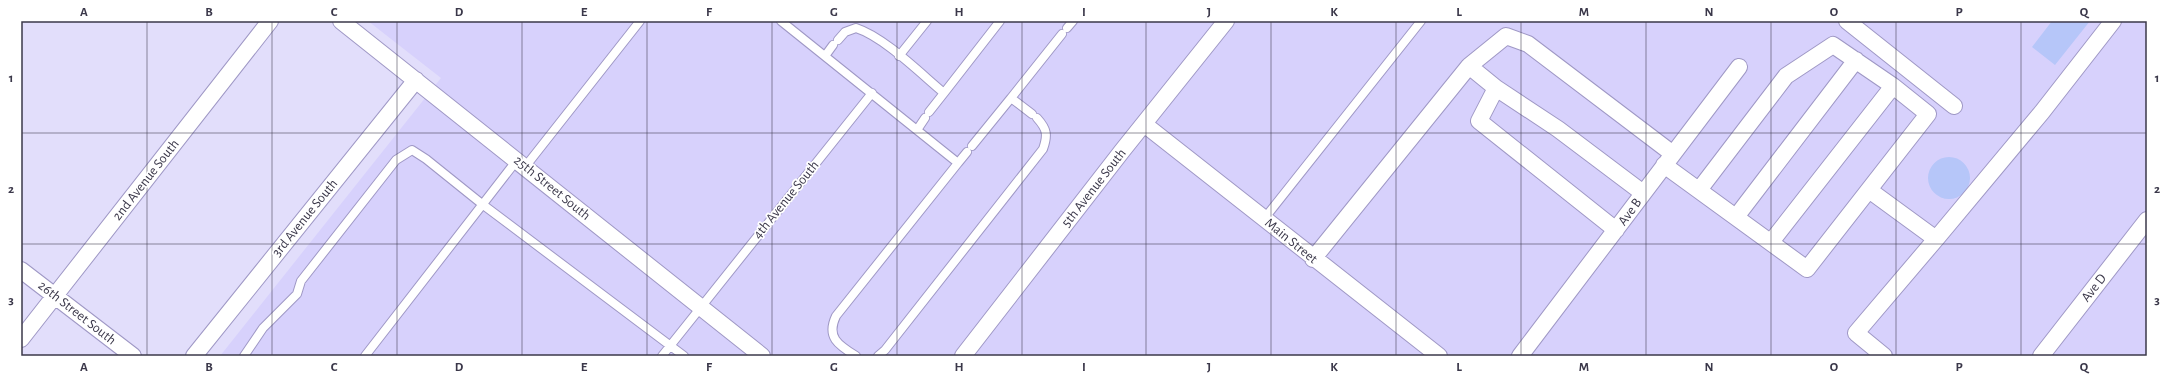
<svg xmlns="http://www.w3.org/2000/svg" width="2168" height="377" viewBox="0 0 2168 377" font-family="'Alegreya Sans',sans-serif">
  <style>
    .built { fill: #d7d1fc }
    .building { fill: #b6c6f9 }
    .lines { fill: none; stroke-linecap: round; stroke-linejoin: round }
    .service-casing { stroke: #9f98c5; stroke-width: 10 }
    .minor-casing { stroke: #9f98c5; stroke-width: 18 }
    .service { stroke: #fff; stroke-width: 8 }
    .minor { stroke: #fff; stroke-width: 16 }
    .grid { fill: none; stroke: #3b384a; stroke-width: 1; stroke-opacity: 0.55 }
    .labels { text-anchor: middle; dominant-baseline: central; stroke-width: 3.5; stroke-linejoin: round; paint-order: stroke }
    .street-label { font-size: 14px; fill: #3b384a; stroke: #fff }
    .neatline { fill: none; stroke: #3b384a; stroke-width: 1.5 }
    .grid-label { font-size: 13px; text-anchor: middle; font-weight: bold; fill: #3b384a }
  </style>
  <rect width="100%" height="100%" fill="#e2defb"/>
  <path class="built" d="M 368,21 L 2147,21 L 2147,356 L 220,356 L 441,78 Z"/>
  <path class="building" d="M 2052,21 L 2090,21 L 2055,65 L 2032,47 Z
    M1928 178a21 21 0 1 1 42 0a21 21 0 1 1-42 0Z"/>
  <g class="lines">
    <defs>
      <path id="service" d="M 781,21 L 958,163 L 836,316 C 826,337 838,345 856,356
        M 1067,28 L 1073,21
        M 838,40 L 845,32 L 856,28 C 884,37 920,73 944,93 L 929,112
        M 825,56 L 833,45
        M 899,56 L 927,21
        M 944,93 L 1000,21
        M 1011,98 L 1062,34
        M 917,130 L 925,118
        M 972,146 L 1011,98 L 1032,114
        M 958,163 L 967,152
        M 525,167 L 640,21
        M 1264,219 L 1421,21
        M 244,356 L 263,328 L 297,294 L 301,281 L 396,160 L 412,150 L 426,159 L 482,204 L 684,356
        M 365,356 L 517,160
        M 662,356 L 872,93
        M 878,356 L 885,350 L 1043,149 C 1048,135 1047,129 1037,118"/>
      <path id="minor" d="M 341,21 L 762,356
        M 1847,21 L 1954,106
        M 1469,66 L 1506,36 L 1528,44 L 1673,154
        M 1496,88 L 1479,121 L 1616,230
        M 1144,124 L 1439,356
        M 1664,165 L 1807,269 L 1928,114 L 1893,86 L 1771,242
        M 1699,190 L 1786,76 L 1833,45 L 1893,86
        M 1869,190 L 1936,239 L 1856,333 L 1884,356
        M 1736,217 L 1856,60
        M 1936,239 L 2042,112 L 2113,21
        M 1313,259 L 1469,66 L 1496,88 L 1558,129 L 1643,193
        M 21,270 L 133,356
        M 21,339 L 270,21
        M 194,356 L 416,80
        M 963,356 L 1122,151 L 1226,21
        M 1520,356 L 1739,67
        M 2041,356 L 2147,220"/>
    </defs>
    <use href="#service" class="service-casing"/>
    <use href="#minor" class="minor-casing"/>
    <use href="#service" class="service"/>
    <use href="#minor" class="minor"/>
  </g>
  <path class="grid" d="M 147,21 L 147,356M 272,21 L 272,356M 397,21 L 397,356M 522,21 L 522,356M 647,21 L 647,356M 772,21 L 772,356M 897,21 L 897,356M 1022,21 L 1022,356M 1146,21 L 1146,356M 1271,21 L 1271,356M 1396,21 L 1396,356M 1521,21 L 1521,356M 1646,21 L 1646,356M 1771,21 L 1771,356M 1896,21 L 1896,356M 2021,21 L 2021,356M 21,133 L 2147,133M 21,244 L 2147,244"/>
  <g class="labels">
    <g class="street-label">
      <text transform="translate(146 180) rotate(-52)">2nd Avenue South</text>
      <text transform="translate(552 188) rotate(39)">25th Street South</text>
      <text transform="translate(1094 188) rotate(-52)">5th Avenue South</text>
      <text transform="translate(786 200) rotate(-51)">4th Avenue South</text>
      <text transform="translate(1630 212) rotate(-54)">Ave B</text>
      <text transform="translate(305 218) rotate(-51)">3rd Avenue South</text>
      <text transform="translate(1291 241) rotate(39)">Main Street</text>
      <text transform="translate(2094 288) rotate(-52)">Ave D</text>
      <text transform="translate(77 313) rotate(38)">26th Street South</text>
    </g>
  </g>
  <rect width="2168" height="377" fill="none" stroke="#ffffff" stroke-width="44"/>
  <rect x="22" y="22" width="2124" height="333" class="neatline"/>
  <g class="grid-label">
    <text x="84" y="16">A</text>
    <text x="209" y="16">B</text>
    <text x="334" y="16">C</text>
    <text x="459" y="16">D</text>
    <text x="584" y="16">E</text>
    <text x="709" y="16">F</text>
    <text x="834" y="16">G</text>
    <text x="959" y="16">H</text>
    <text x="1084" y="16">I</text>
    <text x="1209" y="16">J</text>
    <text x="1334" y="16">K</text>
    <text x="1459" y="16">L</text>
    <text x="1584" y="16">M</text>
    <text x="1709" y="16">N</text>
    <text x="1834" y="16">O</text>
    <text x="1959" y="16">P</text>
    <text x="2084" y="16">Q</text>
    <text x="11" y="82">1</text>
    <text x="2157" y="82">1</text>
    <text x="11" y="193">2</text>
    <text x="2157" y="193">2</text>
    <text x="11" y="304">3</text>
    <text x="2157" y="304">3</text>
    <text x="84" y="371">A</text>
    <text x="209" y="371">B</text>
    <text x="334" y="371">C</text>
    <text x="459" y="371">D</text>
    <text x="584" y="371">E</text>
    <text x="709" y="371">F</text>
    <text x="834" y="371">G</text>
    <text x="959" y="371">H</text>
    <text x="1084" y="371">I</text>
    <text x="1209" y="371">J</text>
    <text x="1334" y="371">K</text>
    <text x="1459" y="371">L</text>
    <text x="1584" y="371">M</text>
    <text x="1709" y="371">N</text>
    <text x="1834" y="371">O</text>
    <text x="1959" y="371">P</text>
    <text x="2084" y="371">Q</text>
  </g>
</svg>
